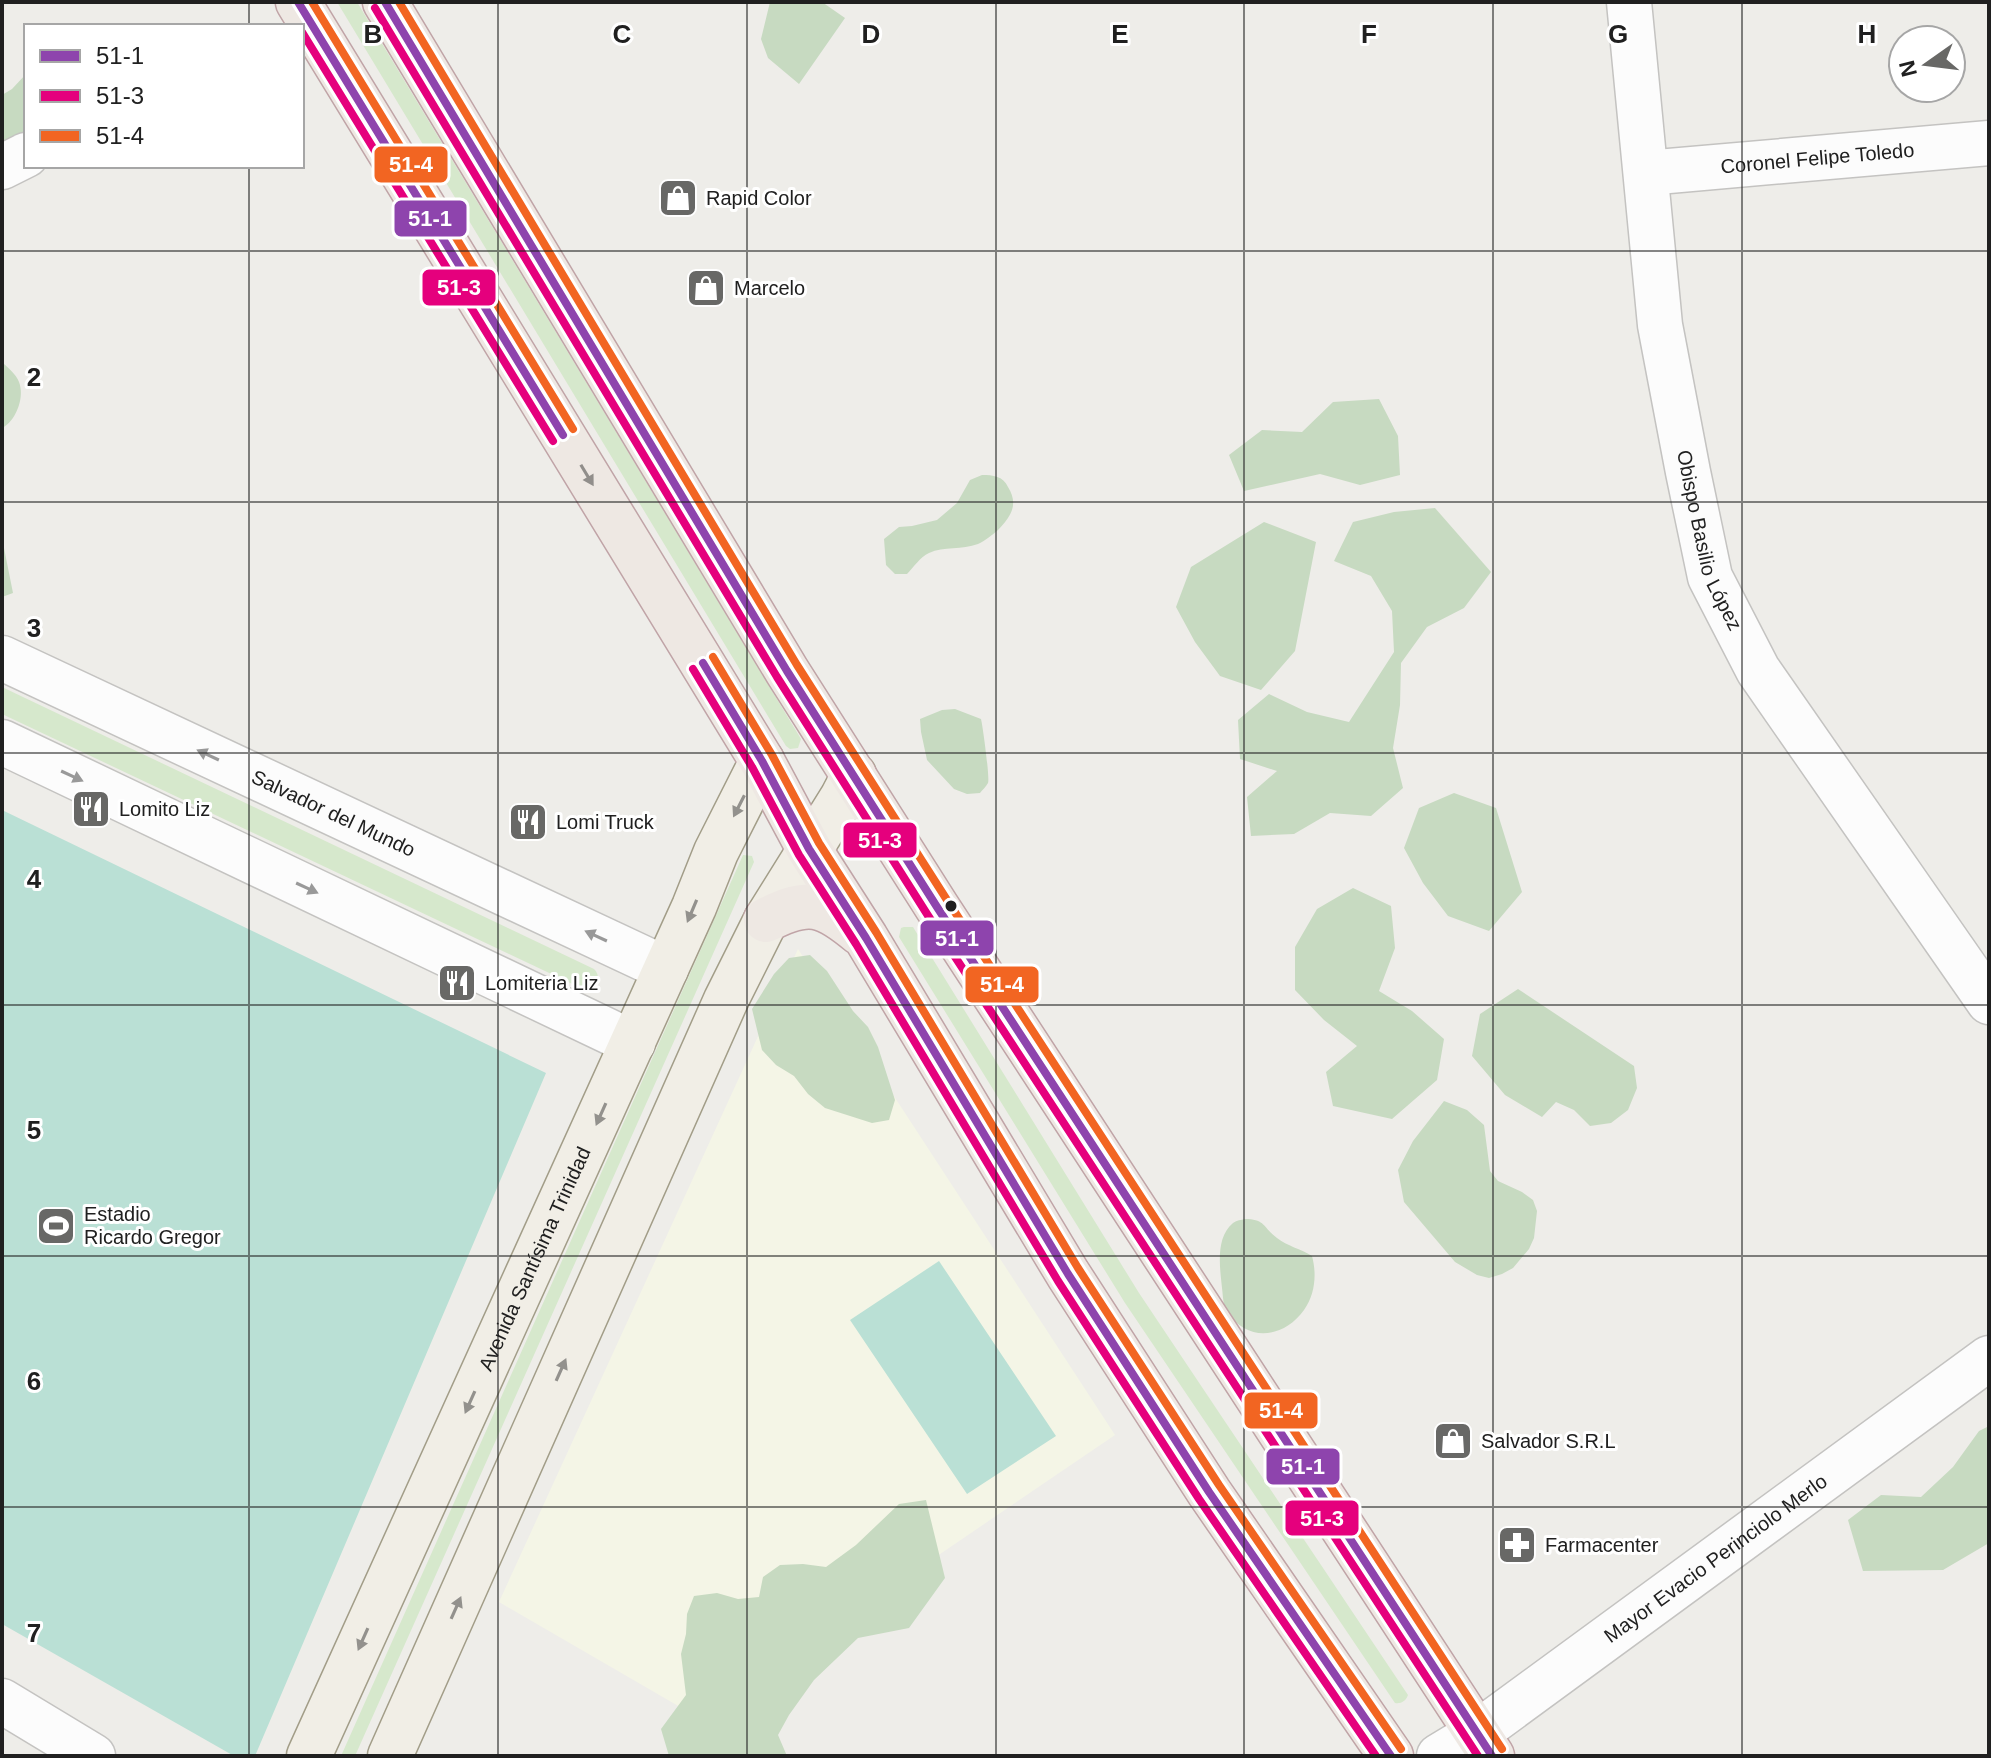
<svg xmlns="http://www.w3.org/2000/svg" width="1991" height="1758" viewBox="0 0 1991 1758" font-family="Arial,sans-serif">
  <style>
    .education { fill: #f4f5e6 }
    .grass { fill: #d6e8cc }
    .forest { fill: #c7dac1 }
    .pitch { fill: #bae0d5 }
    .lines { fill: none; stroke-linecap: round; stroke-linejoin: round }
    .minor-casing { stroke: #c4c3c1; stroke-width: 47 }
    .tertiary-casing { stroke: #c4c3c1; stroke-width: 47 }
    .primary-casing { stroke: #a29d88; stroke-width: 47 }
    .trunk-casing { stroke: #c0a4a7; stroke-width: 47 }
    .minor { stroke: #fcfcfc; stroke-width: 44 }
    .tertiary { stroke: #fcfcfc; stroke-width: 44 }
    .primary { stroke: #f1eee6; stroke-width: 44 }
    .trunk { stroke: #eee8e3; stroke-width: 44 }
    .bus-1-casing { stroke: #fff; stroke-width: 14 }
    .bus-2-casing { stroke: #fff; stroke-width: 14 }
    .bus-3-casing { stroke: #fff; stroke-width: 14 }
    .bus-1 { stroke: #8e44ad; stroke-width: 8 }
    .bus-2 { stroke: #e5007d; stroke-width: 8 }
    .bus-3 { stroke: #f26522; stroke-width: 8 }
    .oneway { fill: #918e8b }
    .oneway2 { fill: #999 }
    .oneway3 { fill: #93918d }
    .grid { fill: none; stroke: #202020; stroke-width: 2; stroke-opacity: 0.55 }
    .bus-dot { fill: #202020; stroke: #fff; stroke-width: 3 }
    .labels { text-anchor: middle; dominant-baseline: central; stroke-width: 6; stroke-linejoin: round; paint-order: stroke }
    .street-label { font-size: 20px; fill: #202020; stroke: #fff }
    .poi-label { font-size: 20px; fill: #202020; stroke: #fff; text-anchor: start }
    .grid-label { font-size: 26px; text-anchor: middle; font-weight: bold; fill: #202020; stroke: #fff; stroke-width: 6; stroke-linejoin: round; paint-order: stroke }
    .line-badge { stroke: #fff; stroke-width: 3 }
    .badge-label { font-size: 22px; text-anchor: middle; font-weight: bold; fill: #fff }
  </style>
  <rect width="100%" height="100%" fill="#eeede9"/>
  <path class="education" d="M 798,949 L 1115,1435 L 699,1718 L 499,1602 Z"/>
  <path class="grass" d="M 337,2 L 357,2 L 801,739 L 798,748 L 790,749 L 786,746 Z
    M 2,687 L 594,969 C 600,975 598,980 595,988 L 583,989 L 2,714 Z
    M 743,855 L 752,856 L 754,862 L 355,1756 L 341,1756 Z
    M 904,927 L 913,927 L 1139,1293 L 1408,1695 C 1406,1701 1401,1704 1395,1703 L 1125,1303 L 899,937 L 901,928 Z"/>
  <path class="forest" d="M 770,2 L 822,2 L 845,18 L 799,84 L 768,58 L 761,39 Z
    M 26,74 L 26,152 L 2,152 L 2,95 L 12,89 Z
    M 2,362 C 8,368 16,374 19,382 C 25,397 16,421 2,428 Z
    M 1379,399 L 1398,436 L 1400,475 L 1360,485 L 1320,474 L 1244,491 L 1229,455 L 1262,430 L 1302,432 L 1333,402 Z
    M 982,475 C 993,475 1003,476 1008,487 C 1019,505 1011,516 998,530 C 992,535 985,541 978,544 C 962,550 944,546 929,553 C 920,557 914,567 907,574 L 895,574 L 886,565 L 884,539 L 899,527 L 912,526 L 937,520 L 957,503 L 970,480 Z
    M 1435,508 L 1491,572 L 1464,608 L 1427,627 L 1401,663 L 1400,705 L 1393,748 L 1403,788 L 1371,816 L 1330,813 L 1294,834 L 1251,836 L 1247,797 L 1277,771 L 1240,759 L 1238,720 L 1269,694 L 1307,712 L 1349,722 L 1394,652 L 1392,611 L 1371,576 L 1334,561 L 1353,522 L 1394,512 Z
    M 1264,522 L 1316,542 L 1295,651 L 1261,690 L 1220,676 L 1195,642 L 1176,607 L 1191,567 Z
    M 2,538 L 13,593 L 2,597 Z
    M 955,709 L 981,719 C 983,727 990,779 988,783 C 986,787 982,790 980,793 L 967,794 L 954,789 L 927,760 L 921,732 L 920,719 L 942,710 Z
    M 1454,793 L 1496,808 L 1522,892 L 1489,931 L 1448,916 L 1423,883 L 1404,848 L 1419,808 Z
    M 1353,888 L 1391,906 L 1395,948 L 1379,991 L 1412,1011 L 1444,1039 L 1437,1080 L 1392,1119 L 1333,1106 L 1326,1072 L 1357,1046 L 1324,1020 L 1295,990 L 1295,947 L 1317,909 Z
    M 810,955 L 827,971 L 853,1011 L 868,1027 L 878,1047 L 895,1100 L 889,1120 L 872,1123 L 825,1108 L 808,1094 L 794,1076 L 776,1065 L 762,1050 L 752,1009 L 774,974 L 789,958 Z
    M 1518,989 L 1634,1066 L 1637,1088 L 1628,1110 L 1611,1123 L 1590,1126 L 1574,1110 L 1556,1102 L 1542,1117 L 1505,1095 L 1472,1056 L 1480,1014 Z
    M 1444,1101 L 1467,1110 L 1484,1125 L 1490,1171 L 1498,1181 L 1522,1192 L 1533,1200 L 1537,1211 L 1534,1238 L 1529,1249 L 1513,1268 L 1502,1274 L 1489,1278 L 1477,1275 L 1455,1262 L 1404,1202 L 1398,1170 L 1413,1141 Z
    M 1245,1219 C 1266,1219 1263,1228 1277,1238 C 1287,1246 1301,1249 1312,1256 C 1317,1274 1315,1295 1304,1310 C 1284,1338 1248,1343 1227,1312 C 1223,1305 1223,1296 1222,1288 C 1220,1268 1215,1238 1233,1223 C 1237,1220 1241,1220 1245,1219 Z
    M 1989,1426 L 1989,1543 L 1943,1570 L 1863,1571 L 1848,1520 L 1881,1495 L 1921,1497 L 1953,1467 L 1979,1431 Z
    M 926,1500 L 945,1578 L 909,1628 L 858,1638 L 814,1680 L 789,1715 L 778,1735 L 787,1756 L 669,1756 L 661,1729 L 686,1695 L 681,1654 L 686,1634 L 687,1614 L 694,1596 L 717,1593 L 738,1599 L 759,1597 L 763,1577 L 780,1565 L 803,1564 L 826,1567 L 856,1545 L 899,1504 Z"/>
  <path class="pitch" d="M 2,810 L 546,1073 L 255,1756 L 234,1756 L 2,1624 Z
    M 939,1261 L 1056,1436 L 967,1494 L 850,1320 Z"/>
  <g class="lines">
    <defs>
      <g id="minor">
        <path id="s1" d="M 1629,2 L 1660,325 L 1688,472 L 1710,577 L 1758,670 L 1989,1002"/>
        <path d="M 2,167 L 26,155"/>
        <path id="s2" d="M 1646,173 L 1989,143"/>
        <path id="s3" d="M 2,658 L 666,969"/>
        <path d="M 2,742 L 633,1043"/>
        <path d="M 2,1701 L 93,1756"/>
      </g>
      <g id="tertiary">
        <path id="s4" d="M 1439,1756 L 1477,1733 L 1989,1358"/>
      </g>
      <g id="primary">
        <path id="s5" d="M 309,1756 L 694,907 L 716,852 L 762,761"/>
        <path d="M 390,1756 L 726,1000 L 766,920 L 842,798 L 854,775"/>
      </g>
      <path id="trunk" d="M 298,2 L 762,761 L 809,849 L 866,938 L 1068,1274 L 1209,1492 L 1391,1756
        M 385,2 L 787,671 L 937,907 L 1492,1756
        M 766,920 C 809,898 824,903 860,933"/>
    </defs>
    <use href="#minor" class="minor-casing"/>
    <use href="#tertiary" class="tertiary-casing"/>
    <use href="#primary" class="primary-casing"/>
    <use href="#trunk" class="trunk-casing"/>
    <use href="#minor" class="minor"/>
    <use href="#tertiary" class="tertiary"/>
    <use href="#primary" class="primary"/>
    <use href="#trunk" class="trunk"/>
    <defs>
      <path id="bus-1" d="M 298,2 L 563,435
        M 385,2 L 787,671 L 937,907 L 1492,1756
        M 703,663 L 762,761 L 809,849 L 866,938 L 1068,1274 L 1209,1492 L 1391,1756"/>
      <path id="bus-2" d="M 375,8 L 777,677 L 927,914 L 1478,1756
        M 302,32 L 553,441
        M 693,669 L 752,767 L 799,855 L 856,944 L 1058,1281 L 1199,1499 L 1376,1756"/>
      <path id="bus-3" d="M 312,2 L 573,429
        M 399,2 L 797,665 L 947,900 L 1502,1749
        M 713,657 L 772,755 L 819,843 L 876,932 L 1078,1268 L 1219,1485 L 1401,1749"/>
    </defs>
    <use href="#bus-1" class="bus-1-casing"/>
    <use href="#bus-2" class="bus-2-casing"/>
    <use href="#bus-3" class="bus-3-casing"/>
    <use href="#bus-1" class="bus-1"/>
    <use href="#bus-2" class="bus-2"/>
    <use href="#bus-3" class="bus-3"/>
  </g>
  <defs><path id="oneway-solid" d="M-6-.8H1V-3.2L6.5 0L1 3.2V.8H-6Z" transform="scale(2)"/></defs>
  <use class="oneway" href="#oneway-solid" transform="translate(587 475) rotate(59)"/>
  <g class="oneway2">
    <use href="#oneway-solid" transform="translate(208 755) rotate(-155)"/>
    <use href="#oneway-solid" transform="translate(72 776) rotate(25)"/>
    <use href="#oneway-solid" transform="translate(307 888) rotate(25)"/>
    <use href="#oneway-solid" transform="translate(596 936) rotate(-155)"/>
  </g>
  <g class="oneway3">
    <use href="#oneway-solid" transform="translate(739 806) rotate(117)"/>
    <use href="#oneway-solid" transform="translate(692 911) rotate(113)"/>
    <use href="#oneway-solid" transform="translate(601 1114) rotate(114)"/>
    <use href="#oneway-solid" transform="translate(561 1370) rotate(-66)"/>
    <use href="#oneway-solid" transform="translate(470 1402) rotate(114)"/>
    <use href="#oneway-solid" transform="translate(456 1608) rotate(-66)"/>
    <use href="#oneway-solid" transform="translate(363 1639) rotate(114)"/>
  </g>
  <path class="grid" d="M 249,2 L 249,26M 498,2 L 498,1756M 747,2 L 747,1756M 996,2 L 996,1756M 1244,2 L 1244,1756M 1493,2 L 1493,1756M 1742,2 L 1742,1756M 249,166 L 249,1756M 2,251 L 1989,251M 2,502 L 1989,502M 2,753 L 1989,753M 2,1005 L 1989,1005M 2,1256 L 1989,1256M 2,1507 L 1989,1507"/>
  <defs>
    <symbol id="shop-square" viewBox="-11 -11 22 22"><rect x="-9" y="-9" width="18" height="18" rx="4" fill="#686866" stroke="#fff"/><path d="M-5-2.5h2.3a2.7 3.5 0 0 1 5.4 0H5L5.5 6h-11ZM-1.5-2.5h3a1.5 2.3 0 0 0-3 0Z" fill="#fff"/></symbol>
    <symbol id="restaurant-square" viewBox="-11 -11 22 22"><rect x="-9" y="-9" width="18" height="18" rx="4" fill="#686866" stroke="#fff"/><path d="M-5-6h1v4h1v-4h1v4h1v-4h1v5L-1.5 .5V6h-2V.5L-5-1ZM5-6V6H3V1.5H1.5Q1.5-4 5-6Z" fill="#fff"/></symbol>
    <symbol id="stadium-square" viewBox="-11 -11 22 22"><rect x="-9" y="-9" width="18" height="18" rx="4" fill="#686866" stroke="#fff"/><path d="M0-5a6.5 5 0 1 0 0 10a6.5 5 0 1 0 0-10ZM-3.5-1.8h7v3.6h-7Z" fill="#fff"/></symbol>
    <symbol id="pharmacy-square" viewBox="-11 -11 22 22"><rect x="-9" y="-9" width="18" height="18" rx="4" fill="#686866" stroke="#fff"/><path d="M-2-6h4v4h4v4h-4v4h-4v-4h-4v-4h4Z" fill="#fff"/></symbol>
  </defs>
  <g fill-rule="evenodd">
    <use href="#shop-square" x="656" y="176" width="44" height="44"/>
    <use href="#shop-square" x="684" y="266" width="44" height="44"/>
    <use href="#restaurant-square" x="69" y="787" width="44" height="44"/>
    <use href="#restaurant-square" x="506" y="800" width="44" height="44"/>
    <use href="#restaurant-square" x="435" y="961" width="44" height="44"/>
    <use href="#stadium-square" x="34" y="1204" width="44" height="44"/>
    <use href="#shop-square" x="1431" y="1419" width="44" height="44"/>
    <use href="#pharmacy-square" x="1495" y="1523" width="44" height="44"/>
  </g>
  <circle class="bus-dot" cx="951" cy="906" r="7"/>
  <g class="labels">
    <g class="street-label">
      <text stroke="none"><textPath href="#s2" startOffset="172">Coronel Felipe Toledo</textPath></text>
      <text stroke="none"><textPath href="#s1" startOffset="546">Obispo Basilio López</textPath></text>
      <text stroke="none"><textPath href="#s3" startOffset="366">Salvador del Mundo</textPath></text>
      <text stroke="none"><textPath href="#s5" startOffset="546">Avenida Santísima Trinidad</textPath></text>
      <text stroke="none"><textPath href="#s4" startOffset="340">Mayor Evacio Perinciolo Merlo</textPath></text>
    </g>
    <g class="poi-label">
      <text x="706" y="198">Rapid Color</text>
      <text x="734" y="288">Marcelo</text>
      <text x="119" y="809">Lomito Liz</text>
      <text x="556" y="822">Lomi Truck</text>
      <text x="485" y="983">Lomiteria Liz</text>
      <text x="84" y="1214">Estadio<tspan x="84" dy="23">Ricardo Gregor</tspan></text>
      <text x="1481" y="1441">Salvador S.R.L</text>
      <text x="1545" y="1545">Farmacenter</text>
    </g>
  </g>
  <g class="grid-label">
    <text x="373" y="43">B</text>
    <text x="622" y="43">C</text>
    <text x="871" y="43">D</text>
    <text x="1120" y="43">E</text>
    <text x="1369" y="43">F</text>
    <text x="1618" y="43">G</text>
    <text x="1867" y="43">H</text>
    <text x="34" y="386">2</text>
    <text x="34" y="637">3</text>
    <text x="34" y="888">4</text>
    <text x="34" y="1139">5</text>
    <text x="34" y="1390">6</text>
    <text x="34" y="1642">7</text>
  </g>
  <g class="line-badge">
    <rect x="373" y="145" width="76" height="39" rx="8" fill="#f26522"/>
    <rect x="393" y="199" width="75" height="39" rx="8" fill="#8e44ad"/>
    <rect x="421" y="268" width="76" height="39" rx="8" fill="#e5007d"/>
    <rect x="842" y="821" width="76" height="38" rx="8" fill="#e5007d"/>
    <rect x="919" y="919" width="76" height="38" rx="8" fill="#8e44ad"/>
    <rect x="964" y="965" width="76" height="39" rx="8" fill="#f26522"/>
    <rect x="1243" y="1391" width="76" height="39" rx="8" fill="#f26522"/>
    <rect x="1265" y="1447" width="76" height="39" rx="8" fill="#8e44ad"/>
    <rect x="1284" y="1499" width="76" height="38" rx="8" fill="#e5007d"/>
  </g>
  <g class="badge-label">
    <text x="411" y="172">51-4</text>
    <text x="430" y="226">51-1</text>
    <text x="459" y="295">51-3</text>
    <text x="880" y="848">51-3</text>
    <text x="957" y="946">51-1</text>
    <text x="1002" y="992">51-4</text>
    <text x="1281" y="1418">51-4</text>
    <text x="1303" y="1474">51-1</text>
    <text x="1322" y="1526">51-3</text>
  </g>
  <rect width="1991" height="1758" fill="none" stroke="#202020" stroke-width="8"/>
  <rect x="24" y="24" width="280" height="144" fill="#ffffff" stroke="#a6a6a6" stroke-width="2"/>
  <rect x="40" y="50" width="40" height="12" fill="#8e44ad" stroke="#a6a6a6" stroke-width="2"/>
  <text x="96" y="64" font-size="24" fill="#202020">51-1</text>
  <rect x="40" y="90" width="40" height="12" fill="#e5007d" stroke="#a6a6a6" stroke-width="2"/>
  <text x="96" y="104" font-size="24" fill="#202020">51-3</text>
  <rect x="40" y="130" width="40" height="12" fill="#f26522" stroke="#a6a6a6" stroke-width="2"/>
  <text x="96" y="144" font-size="24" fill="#202020">51-4</text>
  <g transform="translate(1927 64) rotate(256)"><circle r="38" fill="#ffffff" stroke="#a6a6a6" stroke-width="2"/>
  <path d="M0-6L14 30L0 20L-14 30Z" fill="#686866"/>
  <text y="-12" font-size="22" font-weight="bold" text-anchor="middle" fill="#202020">N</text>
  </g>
</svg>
